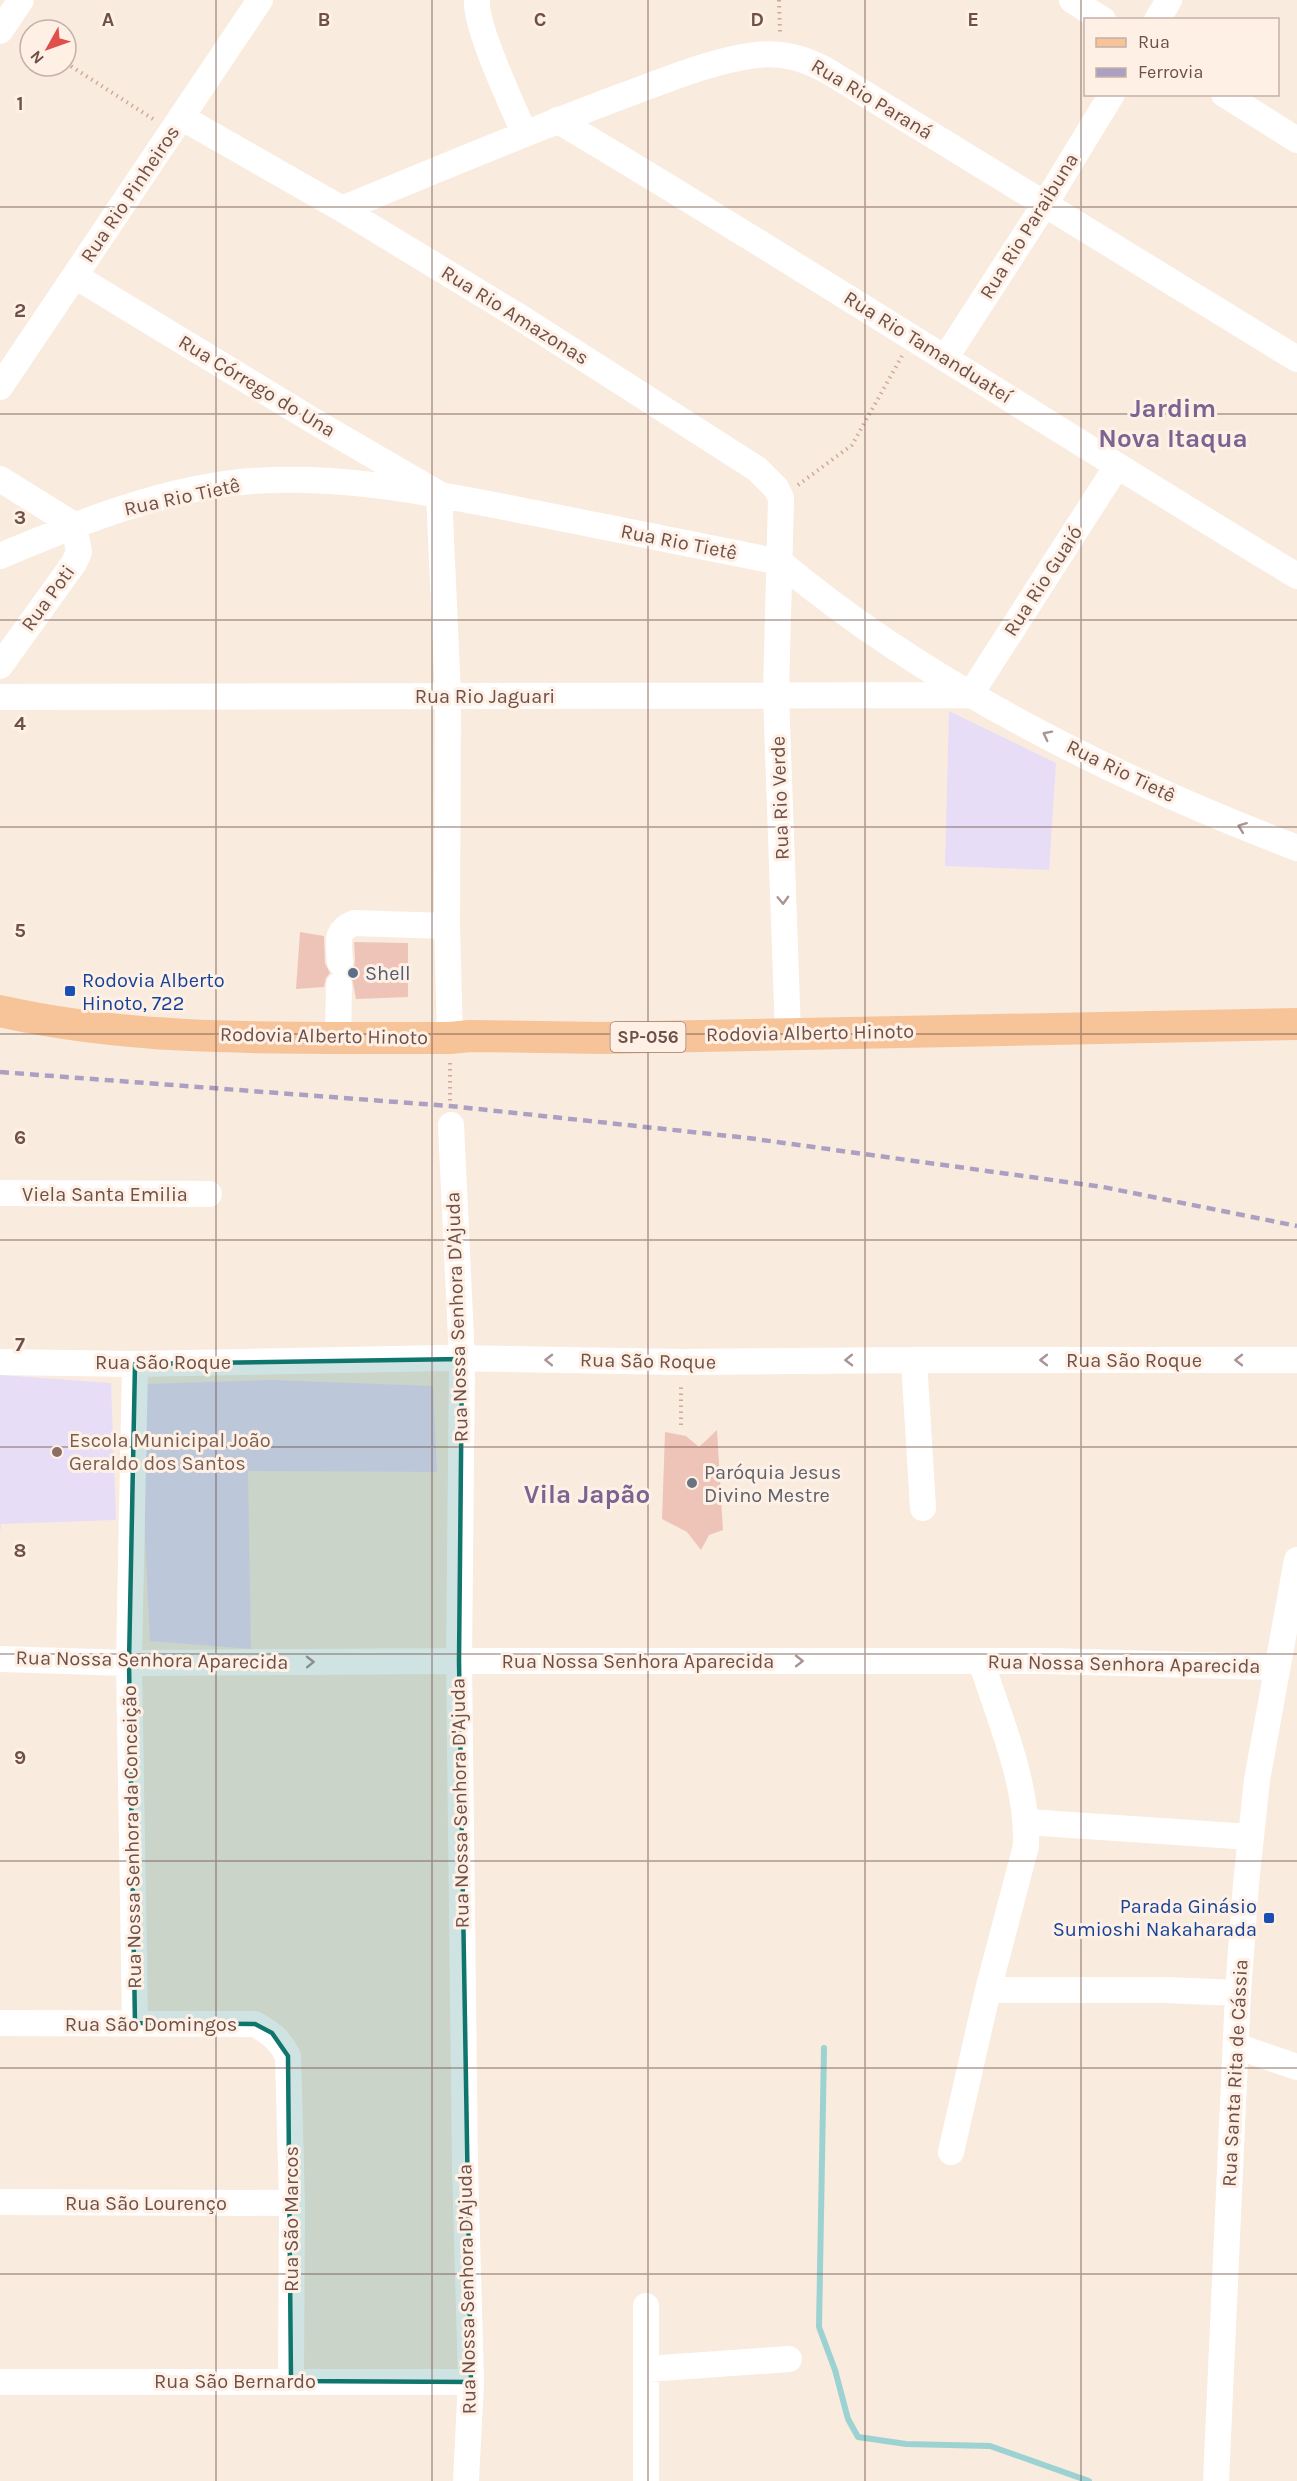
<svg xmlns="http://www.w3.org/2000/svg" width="1297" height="2481" viewBox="0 0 1297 2481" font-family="Karla,sans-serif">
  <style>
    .education { fill: #e8ddf6 }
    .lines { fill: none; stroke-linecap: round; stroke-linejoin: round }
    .stream { stroke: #9cd3d2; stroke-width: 6 }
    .building { fill: #eec4b9 }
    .path { stroke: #d2a89d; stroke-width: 4; stroke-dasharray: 1.5 4.5; stroke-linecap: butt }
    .minor { stroke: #fff; stroke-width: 26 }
    .major { stroke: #f7c49a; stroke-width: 32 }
    .rail { stroke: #aca0c2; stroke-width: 4.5; stroke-dasharray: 9 6; stroke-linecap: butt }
    .oneway { stroke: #a99692 }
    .marked { fill: #0f766e; fill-opacity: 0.2; stroke: #0f766e; stroke-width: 4.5; stroke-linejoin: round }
    .grid { fill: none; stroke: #6f5049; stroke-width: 1.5; stroke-opacity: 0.55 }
    .service-dot { fill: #5c6f8a; stroke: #fef0e5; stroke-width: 2 }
    .transit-dot { fill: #1a4fb4; stroke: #fef0e5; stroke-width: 2 }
    .education-dot { fill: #8d6e63; stroke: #fef0e5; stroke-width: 2 }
    .worship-dot { fill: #6b7280; stroke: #fef0e5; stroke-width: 2 }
    .labels { text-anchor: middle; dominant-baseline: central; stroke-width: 6; stroke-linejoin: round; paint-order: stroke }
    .shield { fill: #fef0e5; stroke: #9a8078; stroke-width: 1.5 }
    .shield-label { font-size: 18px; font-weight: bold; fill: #6f5049 }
    .street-label { font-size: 20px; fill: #6f5049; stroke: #fef0e5 }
    .service-label { font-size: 20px; fill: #4e5e75; stroke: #fef0e5; text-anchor: start }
    .transit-label { font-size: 20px; fill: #164399; stroke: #fef0e5; text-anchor: start }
    .education-label { font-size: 20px; fill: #785e54; stroke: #fef0e5; text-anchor: start }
    .worship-label { font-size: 20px; fill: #5b616d; stroke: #fef0e5; text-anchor: start }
    .district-label { font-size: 26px; font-weight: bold; fill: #7b6492; stroke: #fef0e5 }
    .grid-label { font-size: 20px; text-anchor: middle; font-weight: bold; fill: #6f5049; stroke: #fef0e5; stroke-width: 6; stroke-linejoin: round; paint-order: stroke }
  </style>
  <rect width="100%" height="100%" fill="#faebdf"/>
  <path class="education" d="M 949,711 L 1056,763 L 1049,870 L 945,866 Z
    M 0,1375 L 111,1383 L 116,1520 L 1,1524 L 0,1533 Z
    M 273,1380 L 433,1386 L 437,1472 L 248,1471 L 251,1649 L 150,1641 L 145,1539 L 143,1384 Z"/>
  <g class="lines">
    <path class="stream" d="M 824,2048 L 819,2327 L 835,2370 L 848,2419 L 858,2437 L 906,2444 L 990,2446 L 1089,2481"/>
  </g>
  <path class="building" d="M 300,932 L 324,936 L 325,963 L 330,973 L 326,978 L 324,987 L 296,989 Z
    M 354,942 L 408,943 L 408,997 L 356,999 L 352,978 L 349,974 L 354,968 L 355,961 Z
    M 717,1430 L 723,1530 L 709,1535 L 701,1550 L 687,1532 L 662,1519 L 665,1432 L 686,1436 L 699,1447 Z"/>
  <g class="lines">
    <path class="path" d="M 779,0 L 780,32
      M 66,63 L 153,119
      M 798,485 L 852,445 L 902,356
      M 450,1063 L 450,1104
      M 681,1425 L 681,1384"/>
    <path class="minor" d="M 477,0 C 475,27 512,104 524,133
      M 1072,0 L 1103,20
      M 1157,20 L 1169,0
      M 0,31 L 21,0
      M 1224,94 L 1297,140
      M 181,117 L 342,209 L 518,316 L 757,469 L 776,488 L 781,498 L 776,695 L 788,1033
      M 557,120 C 806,268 1049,426 1297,576
      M 342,209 C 433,171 524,133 617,98 C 662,82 709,61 756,55 C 783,52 803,58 826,70 L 1297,359
      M 75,276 L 317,423 L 439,494 L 448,696 L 447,926 L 450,1038
      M 946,357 L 1045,204 L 1112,94
      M 0,387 L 260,0
      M 0,479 L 74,525 L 79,552 L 74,563 L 0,666
      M 0,556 C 72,526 146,495 224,484 C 327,470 434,493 535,513 C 616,529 698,545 780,562 C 928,686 1117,779 1297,848
      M 970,695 L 1117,466
      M 0,697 L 970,695
      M 340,962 C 339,943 334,931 354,923 L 447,926
      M 338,1038 L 339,985
      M 451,1125 L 462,1359 L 459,1661 L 465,2166 L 471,2382 L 466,2481
      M 0,1193 L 209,1194
      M 914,1360 L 923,1508
      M 0,1362 L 135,1364 L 445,1358 L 681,1362 L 914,1360 L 1297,1360
      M 0,1659 L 129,1663 L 459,1661 L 1046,1661 L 1276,1667
      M 1027,1822 L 1251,1837
      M 988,1990 L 1166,1990 L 1238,1993
      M 0,2023 L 255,2024 C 271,2033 280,2040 288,2056 L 292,2203 L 291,2381
      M 135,2023 L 129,1663 L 135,1364
      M 1236,2046 L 1297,2067
      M 951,2152 L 988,1990 L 1026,1846 C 1028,1782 1000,1721 981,1661
      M 0,2202 L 292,2203
      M 646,2306 L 646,2481
      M 647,2369 L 789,2359
      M 0,2382 L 471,2382
      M 1216,2481 L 1238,1993 L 1246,1884 L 1257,1780 L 1297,1560"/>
    <path class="major" d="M 0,1011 C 145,1044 301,1037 450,1038 L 470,1036 L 603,1038 L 1297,1024"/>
    <path class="rail" d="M 0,1072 L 450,1106 L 748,1138 L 1103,1187 L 1297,1226"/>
  </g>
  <defs><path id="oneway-chevron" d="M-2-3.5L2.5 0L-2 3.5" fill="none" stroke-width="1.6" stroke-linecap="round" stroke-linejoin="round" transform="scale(1.5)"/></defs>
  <g class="oneway">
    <use href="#oneway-chevron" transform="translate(1047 735) rotate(-153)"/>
    <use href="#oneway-chevron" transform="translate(1242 827) rotate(-159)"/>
    <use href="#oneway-chevron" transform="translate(783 900) rotate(88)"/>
    <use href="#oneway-chevron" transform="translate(549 1360) rotate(-179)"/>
    <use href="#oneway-chevron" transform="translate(849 1360) rotate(179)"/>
    <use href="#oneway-chevron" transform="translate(1044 1360) rotate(-180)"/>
    <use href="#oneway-chevron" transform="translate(1239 1360) rotate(-180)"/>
    <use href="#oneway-chevron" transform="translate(799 1661)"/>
    <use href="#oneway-chevron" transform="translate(310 1662) rotate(-1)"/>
  </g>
  <path class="marked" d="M 462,1359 L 459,1661 L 471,2382 L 291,2381 L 288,2056 L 272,2033 L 255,2024 L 135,2023 L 129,1663 L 135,1364 Z"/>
  <path class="grid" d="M 216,0 L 216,2481M 432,0 L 432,2481M 648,0 L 648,2481M 865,0 L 865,2481M 1081,0 L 1081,2481M 0,207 L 1297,207M 0,414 L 1297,414M 0,620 L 1297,620M 0,827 L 1297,827M 0,1034 L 1297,1034M 0,1240 L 1297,1240M 0,1447 L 1297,1447M 0,1654 L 1297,1654M 0,1861 L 1297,1861M 0,2068 L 1297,2068M 0,2274 L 1297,2274"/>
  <circle class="service-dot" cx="353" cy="973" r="6"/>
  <g class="transit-dot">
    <rect x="64" y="985" width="12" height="12" rx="3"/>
    <rect x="1263" y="1912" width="12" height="12" rx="3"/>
  </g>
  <circle class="education-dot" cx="57" cy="1452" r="6"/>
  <circle class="worship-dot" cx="692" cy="1483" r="6"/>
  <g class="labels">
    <rect class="shield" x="610.5" y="1022" width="75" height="30" rx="4.5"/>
    <g class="shield-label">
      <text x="648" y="1037">SP-056</text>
    </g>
    <g class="street-label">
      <text transform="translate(872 99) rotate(31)">Rua Rio Paraná</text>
      <text transform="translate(130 194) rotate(-56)">Rua Rio Pinheiros</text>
      <text transform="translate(1029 226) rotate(-58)">Rua Rio Paraibuna</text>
      <text transform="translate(515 315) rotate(32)">Rua Rio Amazonas</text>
      <text transform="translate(928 347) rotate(32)">Rua Rio Tamanduateí</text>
      <text transform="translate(257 386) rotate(31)">Rua Córrego do Una</text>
      <text transform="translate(182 497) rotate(-12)">Rua Rio Tietê</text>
      <text transform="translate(679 542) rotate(11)">Rua Rio Tietê</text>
      <text transform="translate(1043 581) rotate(-57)">Rua Rio Guaió</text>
      <text transform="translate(48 598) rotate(-54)">Rua Poti</text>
      <text x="485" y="696">Rua Rio Jaguari</text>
      <text transform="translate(1121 771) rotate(26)">Rua Rio Tietê</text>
      <text transform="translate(780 798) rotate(-92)">Rua Rio Verde</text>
      <text transform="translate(810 1033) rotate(-1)">Rodovia Alberto Hinoto</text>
      <text transform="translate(324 1036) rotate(1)">Rodovia Alberto Hinoto</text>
      <text x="105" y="1194">Viela Santa Emilia</text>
      <text transform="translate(457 1317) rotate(-92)">Rua Nossa Senhora D'Ajuda</text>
      <text x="1134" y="1360">Rua São Roque</text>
      <text transform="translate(648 1361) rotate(1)">Rua São Roque</text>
      <text x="163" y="1362">Rua São Roque</text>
      <text transform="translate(152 1660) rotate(1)">Rua Nossa Senhora Aparecida</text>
      <text x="638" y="1661">Rua Nossa Senhora Aparecida</text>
      <text transform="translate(1124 1664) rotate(1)">Rua Nossa Senhora Aparecida</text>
      <text transform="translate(460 1803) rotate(-91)">Rua Nossa Senhora D'Ajuda</text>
      <text transform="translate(132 1837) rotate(-91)">Rua Nossa Senhora da Conceição</text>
      <text x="151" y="2024">Rua São Domingos</text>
      <text transform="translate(1235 2073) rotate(-87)">Rua Santa Rita de Cássia</text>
      <text x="146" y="2203">Rua São Lourenço</text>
      <text transform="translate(291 2219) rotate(-90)">Rua São Marcos</text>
      <text transform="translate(467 2289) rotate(-91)">Rua Nossa Senhora D'Ajuda</text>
      <text x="235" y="2381">Rua São Bernardo</text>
    </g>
    <g class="service-label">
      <text x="365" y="973">Shell</text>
    </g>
    <g class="transit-label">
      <text x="82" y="980">Rodovia Alberto<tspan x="82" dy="23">Hinoto, 722</tspan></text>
      <text x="1257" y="1906" text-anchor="end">Parada Ginásio<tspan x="1257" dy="23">Sumioshi Nakaharada</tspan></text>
    </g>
    <g class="education-label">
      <text x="69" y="1440">Escola Municipal João<tspan x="69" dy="23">Geraldo dos Santos</tspan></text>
    </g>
    <g class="worship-label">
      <text x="704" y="1472">Paróquia Jesus<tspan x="704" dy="23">Divino Mestre</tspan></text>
    </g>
    <g class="district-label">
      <text x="1173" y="408">Jardim<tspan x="1173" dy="30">Nova Itaqua</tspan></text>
      <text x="587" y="1494">Vila Japão</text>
    </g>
  </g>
  <g class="grid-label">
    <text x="108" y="26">A</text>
    <text x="324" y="26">B</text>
    <text x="540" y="26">C</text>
    <text x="757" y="26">D</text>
    <text x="973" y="26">E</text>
    <text x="20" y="110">1</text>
    <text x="20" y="317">2</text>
    <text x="20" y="524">3</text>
    <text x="20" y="730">4</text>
    <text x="20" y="937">5</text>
    <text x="20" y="1144">6</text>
    <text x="20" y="1351">7</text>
    <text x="20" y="1557">8</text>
    <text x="20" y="1764">9</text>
  </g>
  <rect x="1084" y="18" width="195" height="78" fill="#fef0e5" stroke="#c5b0a7" stroke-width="1.5"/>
  <rect x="1096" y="38" width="30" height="9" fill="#f7c49a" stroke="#c5b0a7" stroke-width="1.5"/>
  <text x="1138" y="48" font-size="18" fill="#6f5049">Rua</text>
  <rect x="1096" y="68" width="30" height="9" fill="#aca0c2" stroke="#c5b0a7" stroke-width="1.5"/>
  <text x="1138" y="78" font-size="18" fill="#6f5049">Ferrovia</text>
  <g transform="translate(48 48) rotate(230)"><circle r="28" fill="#fef0e5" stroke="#c5b0a7" stroke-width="1.5"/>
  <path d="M0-4.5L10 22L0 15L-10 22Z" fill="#df504a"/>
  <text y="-9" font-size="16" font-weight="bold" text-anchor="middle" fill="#6f5049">N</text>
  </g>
</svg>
